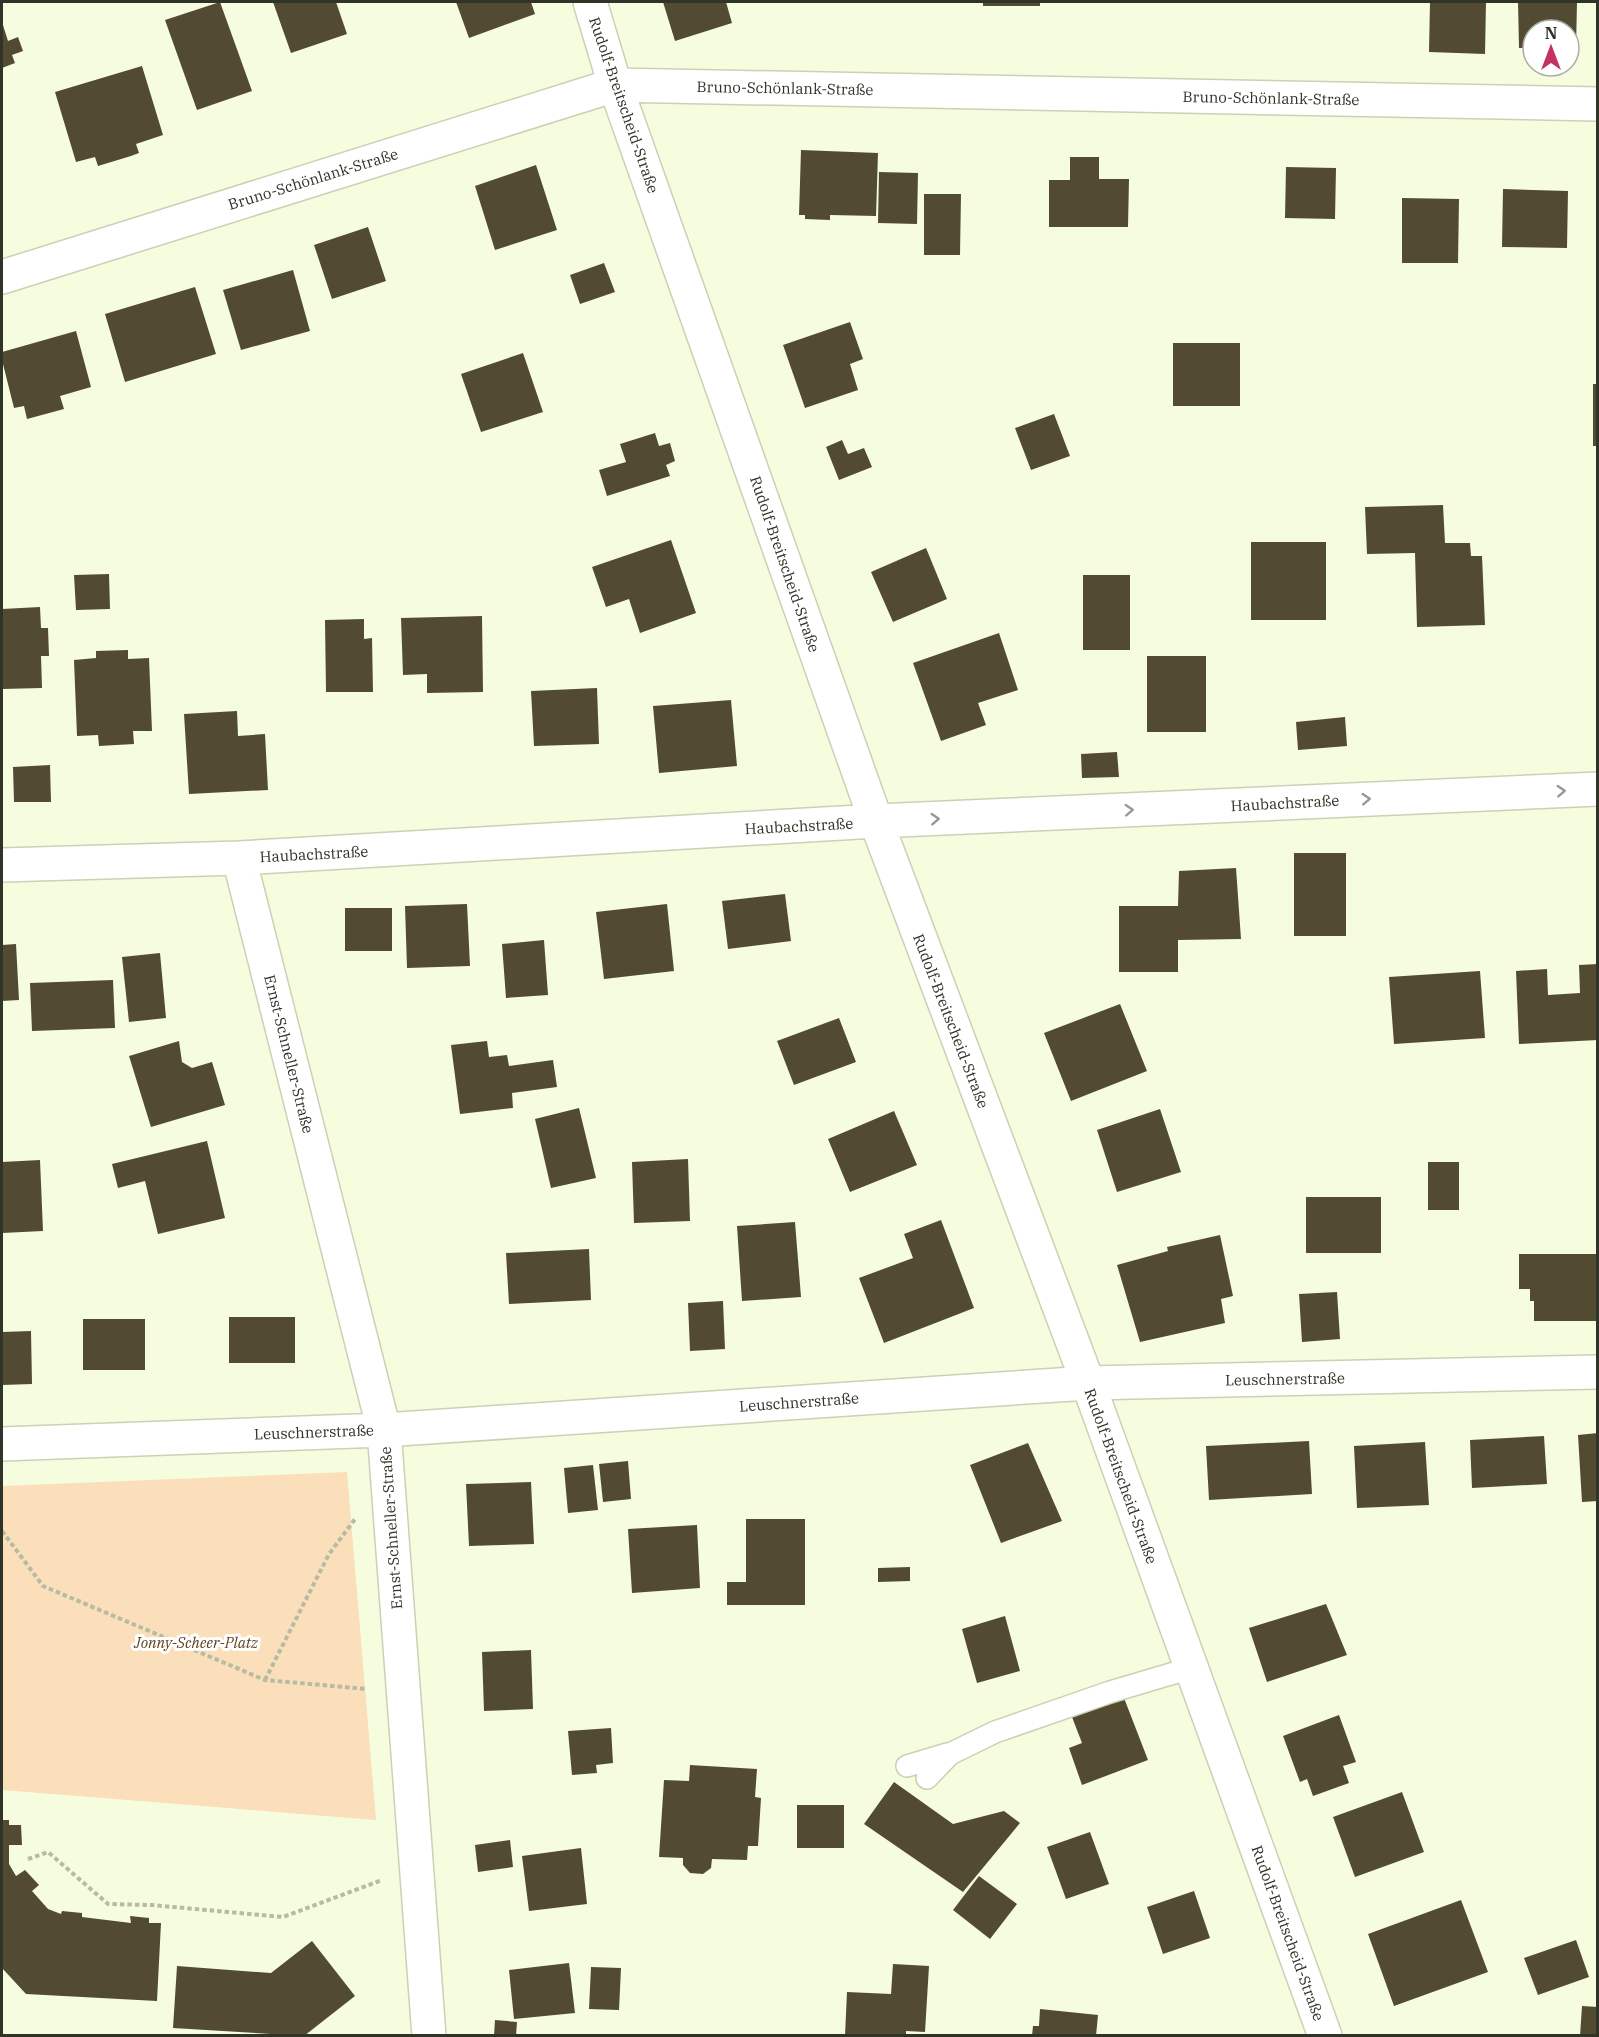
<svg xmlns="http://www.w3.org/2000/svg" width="1599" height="2037" viewBox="0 0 1599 2037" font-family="'IBM Plex Serif',serif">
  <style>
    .green { fill: #fbdeba }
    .building { fill: #524b32 }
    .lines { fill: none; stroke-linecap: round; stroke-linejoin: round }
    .lane-casing { stroke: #cbd1b4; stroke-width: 24 }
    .street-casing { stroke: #cbd1b4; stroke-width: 36 }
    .path { stroke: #b6bba3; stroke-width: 4; stroke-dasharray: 4.5 3; stroke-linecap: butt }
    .lane { stroke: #fff; stroke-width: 21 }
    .street { stroke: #fff; stroke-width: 33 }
    .oneway { stroke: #989993 }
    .labels { text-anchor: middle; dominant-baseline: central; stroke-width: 6; stroke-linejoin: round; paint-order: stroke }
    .street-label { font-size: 15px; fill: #303327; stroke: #fff }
    .park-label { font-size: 15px; font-style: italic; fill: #5e4420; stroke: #fff }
  </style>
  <rect width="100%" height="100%" fill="#f6fdde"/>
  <path class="green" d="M 347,1472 L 376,1820 L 2,1790 L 2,1486 Z"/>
  <path class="building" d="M 220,2 L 252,91 L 197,110 L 165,20 Z
    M 273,2 L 336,2 L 347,34 L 291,53 Z
    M 456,2 L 531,2 L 535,14 L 469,38 Z
    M 663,2 L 726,2 L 732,23 L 675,41 Z
    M 983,2 L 1040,2 L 1040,6 L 983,6 Z
    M 1430,2 L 1486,2 L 1485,54 L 1429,52 Z
    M 1518,2 L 1577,2 L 1576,49 L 1569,49 L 1569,30 L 1533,30 L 1533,48 L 1519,48 Z
    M 2,22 L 8,41 L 18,37 L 23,51 L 12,55 L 15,63 L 2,68 Z
    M 142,66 L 163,135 L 136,144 L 139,153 L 131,156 L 98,166 L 95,157 L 76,162 L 55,92 Z
    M 801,150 L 878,153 L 876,216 L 830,215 L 830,220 L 805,219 L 805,215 L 799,215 Z
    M 1070,157 L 1099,157 L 1099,179 L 1129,179 L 1128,227 L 1049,227 L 1049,180 L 1070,180 Z
    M 536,165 L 557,230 L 495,250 L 475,186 Z
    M 1286,167 L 1336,168 L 1335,219 L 1285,218 Z
    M 879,172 L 918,173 L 917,224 L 878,223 Z
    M 1503,189 L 1568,191 L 1567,248 L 1502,247 Z
    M 924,194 L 961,194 L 960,255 L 924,255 Z
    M 1402,198 L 1459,199 L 1458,263 L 1402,263 Z
    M 368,227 L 386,281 L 332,299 L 314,245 Z
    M 604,263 L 615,292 L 580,304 L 570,275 Z
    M 293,270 L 310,331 L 241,350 L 223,290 Z
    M 195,287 L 216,354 L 125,382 L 105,314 Z
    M 850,322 L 863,359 L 850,364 L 858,390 L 805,408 L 783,345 Z
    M 76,331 L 91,387 L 60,396 L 64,409 L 27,419 L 24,406 L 14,408 L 2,360 L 2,352 Z
    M 1173,343 L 1240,343 L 1240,406 L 1173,406 Z
    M 523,353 L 543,412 L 481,432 L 461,374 Z
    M 1593,384 L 1598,384 L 1598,446 L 1593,446 Z
    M 1054,414 L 1070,456 L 1031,470 L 1015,428 Z
    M 655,433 L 659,446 L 670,443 L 675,461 L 666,465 L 670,476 L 607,496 L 599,470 L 626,462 L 620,444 Z
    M 842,440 L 848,454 L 864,448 L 872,467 L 839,480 L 826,447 Z
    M 1443,505 L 1445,543 L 1470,543 L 1471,556 L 1482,556 L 1485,625 L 1417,627 L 1415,553 L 1367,554 L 1365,507 Z
    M 671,540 L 696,613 L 640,633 L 629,599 L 606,607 L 592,567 Z
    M 1251,542 L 1326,542 L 1326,620 L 1251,620 Z
    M 926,548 L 947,599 L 893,622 L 871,572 Z
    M 109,574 L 110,609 L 76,610 L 74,575 Z
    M 1083,575 L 1130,575 L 1130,650 L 1083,650 Z
    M 40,607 L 41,628 L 48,628 L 49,656 L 41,656 L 42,688 L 2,689 L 2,609 Z
    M 482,616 L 483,692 L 427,693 L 427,674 L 403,675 L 401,618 Z
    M 364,619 L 364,639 L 372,638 L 373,692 L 326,692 L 325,620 Z
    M 999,633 L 1018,690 L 978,703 L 986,725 L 941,741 L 913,663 Z
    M 128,650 L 128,659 L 149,658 L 152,731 L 133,731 L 134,744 L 99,746 L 98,735 L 77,736 L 74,660 L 96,658 L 96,651 Z
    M 1147,656 L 1206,656 L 1206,732 L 1147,732 Z
    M 597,688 L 599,744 L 534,746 L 531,691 Z
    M 731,700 L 737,766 L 659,773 L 653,706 Z
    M 237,711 L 238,736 L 265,734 L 268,790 L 189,794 L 184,714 Z
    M 1345,717 L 1347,746 L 1298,750 L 1296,722 Z
    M 1117,752 L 1119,777 L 1082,778 L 1081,754 Z
    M 50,765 L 51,802 L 14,802 L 13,767 Z
    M 1294,853 L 1346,853 L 1346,936 L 1294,936 Z
    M 1236,868 L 1241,939 L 1178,940 L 1178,972 L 1119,972 L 1119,906 L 1178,906 L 1179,871 Z
    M 785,894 L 791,941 L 728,949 L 722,901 Z
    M 467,904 L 470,966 L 407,968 L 405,906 Z
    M 667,904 L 674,971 L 604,979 L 596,912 Z
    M 345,908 L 392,908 L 392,951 L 345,951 Z
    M 544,940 L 548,995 L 506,998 L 502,944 Z
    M 16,944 L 19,1000 L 2,1001 L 2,945 Z
    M 160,953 L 166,1018 L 129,1022 L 122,957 Z
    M 1598,964 L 1598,1040 L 1519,1044 L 1516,971 L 1547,969 L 1548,995 L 1580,993 L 1579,965 Z
    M 1480,971 L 1485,1038 L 1394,1044 L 1389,977 Z
    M 113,980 L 115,1028 L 32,1031 L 30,983 Z
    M 1120,1004 L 1147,1071 L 1071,1101 L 1044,1033 Z
    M 839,1018 L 856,1062 L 794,1085 L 777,1041 Z
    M 179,1041 L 182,1062 L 192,1068 L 212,1062 L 225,1105 L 151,1127 L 129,1056 Z
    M 487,1041 L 489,1057 L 507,1055 L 509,1066 L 553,1060 L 557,1087 L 512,1093 L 513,1108 L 460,1114 L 451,1045 Z
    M 579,1108 L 596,1178 L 551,1188 L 535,1119 Z
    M 1160,1109 L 1181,1172 L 1117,1192 L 1097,1130 Z
    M 894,1111 L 917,1165 L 850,1192 L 828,1139 Z
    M 207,1141 L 225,1218 L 158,1234 L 145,1181 L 118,1188 L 112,1164 Z
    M 688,1159 L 690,1221 L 634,1223 L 632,1162 Z
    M 40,1160 L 43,1231 L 2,1233 L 2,1162 Z
    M 1428,1162 L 1459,1162 L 1459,1210 L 1428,1210 Z
    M 1306,1197 L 1381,1197 L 1381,1253 L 1306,1253 Z
    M 941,1220 L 974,1308 L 884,1343 L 859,1278 L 913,1258 L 904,1234 Z
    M 795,1222 L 801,1297 L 742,1301 L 737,1226 Z
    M 1220,1235 L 1233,1296 L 1221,1299 L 1225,1323 L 1140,1342 L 1117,1265 L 1168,1251 L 1167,1247 Z
    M 589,1249 L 591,1300 L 509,1304 L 506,1253 Z
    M 1519,1254 L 1598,1254 L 1598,1321 L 1534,1321 L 1534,1301 L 1530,1301 L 1530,1289 L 1519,1289 Z
    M 1337,1292 L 1340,1339 L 1302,1342 L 1299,1294 Z
    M 723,1301 L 725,1349 L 690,1351 L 688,1303 Z
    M 229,1317 L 295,1317 L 295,1363 L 229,1363 Z
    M 83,1319 L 145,1319 L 145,1370 L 83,1370 Z
    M 31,1331 L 32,1384 L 2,1385 L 2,1332 Z
    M 1598,1433 L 1598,1501 L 1582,1502 L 1578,1435 Z
    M 1544,1436 L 1547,1484 L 1472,1488 L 1470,1440 Z
    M 1309,1441 L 1312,1494 L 1209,1500 L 1206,1446 Z
    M 1425,1442 L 1429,1505 L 1357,1508 L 1354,1446 Z
    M 1028,1443 L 1062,1521 L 1001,1543 L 970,1465 Z
    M 628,1461 L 631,1499 L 603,1502 L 599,1464 Z
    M 593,1465 L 598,1510 L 568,1513 L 564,1468 Z
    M 531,1482 L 534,1544 L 469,1546 L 466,1484 Z
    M 746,1519 L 805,1519 L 805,1605 L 727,1605 L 727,1582 L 746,1582 Z
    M 697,1525 L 700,1588 L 632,1593 L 628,1529 Z
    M 910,1567 L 910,1581 L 878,1582 L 878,1568 Z
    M 1326,1604 L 1347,1655 L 1267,1682 L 1249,1628 Z
    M 1005,1616 L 1020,1671 L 977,1683 L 962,1629 Z
    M 531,1650 L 533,1709 L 484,1711 L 482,1652 Z
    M 1124,1698 L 1148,1760 L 1082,1785 L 1069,1748 L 1082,1743 L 1072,1717 Z
    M 1339,1715 L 1356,1762 L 1343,1766 L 1349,1783 L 1313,1796 L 1307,1779 L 1300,1782 L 1283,1736 Z
    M 611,1728 L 613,1763 L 596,1765 L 597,1773 L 572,1775 L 568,1731 Z
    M 690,1765 L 757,1769 L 755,1797 L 761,1798 L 758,1846 L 748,1846 L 747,1860 L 712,1859 L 711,1868 L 703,1874 L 690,1873 L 683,1865 L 683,1858 L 659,1857 L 664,1780 L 689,1781 Z
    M 894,1782 L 953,1824 L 1004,1811 L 1020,1823 L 963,1892 L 864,1824 Z
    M 1402,1792 L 1424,1852 L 1355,1877 L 1333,1817 Z
    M 797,1805 L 844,1805 L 844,1848 L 797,1848 Z
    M 2,1820 L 9,1820 L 9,1825 L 21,1825 L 22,1845 L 9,1845 L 9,1864 L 16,1876 L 25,1870 L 39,1885 L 32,1891 L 48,1909 L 61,1914 L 62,1911 L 82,1913 L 82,1917 L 131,1923 L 130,1916 L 149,1918 L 149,1923 L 161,1923 L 157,2001 L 26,1994 L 2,1968 Z
    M 1090,1832 L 1109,1884 L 1066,1899 L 1047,1847 Z
    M 510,1840 L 513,1867 L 478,1872 L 475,1845 Z
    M 581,1848 L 587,1904 L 529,1911 L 522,1856 Z
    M 979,1876 L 1017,1904 L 990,1939 L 953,1910 Z
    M 1194,1891 L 1210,1938 L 1163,1954 L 1147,1907 Z
    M 1461,1900 L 1488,1972 L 1394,2006 L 1368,1934 Z
    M 1576,1940 L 1589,1977 L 1538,1995 L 1524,1958 Z
    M 312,1941 L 355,1996 L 304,2036 L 173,2028 L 177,1966 L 271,1973 Z
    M 569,1963 L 575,2013 L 514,2019 L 509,1970 Z
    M 893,1964 L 929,1966 L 925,2032 L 906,2031 L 906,2036 L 845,2036 L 847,1992 L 891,1994 Z
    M 591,1967 L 621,1968 L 619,2010 L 589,2009 Z
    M 1582,2006 L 1598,2007 L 1598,2036 L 1580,2036 Z
    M 1040,2009 L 1098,2015 L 1096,2036 L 1032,2036 L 1033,2026 L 1039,2026 Z
    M 495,2020 L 517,2022 L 516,2036 L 494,2036 Z"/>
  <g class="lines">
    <defs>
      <path id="lane" d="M 907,1766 L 947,1754
        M 927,1778 L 950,1754 L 995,1732 L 1110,1692 L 1191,1668"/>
      <path id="street" d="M 590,2 L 615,85 L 876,821 L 1088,1383 L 1325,2036
        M 2,277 L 615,85 L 1598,104
        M 239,858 L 384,1430 L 429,2036
        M 2,865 L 239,858 L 876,821 L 1598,789
        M 2,1444 L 384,1430 L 1088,1383 L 1598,1372"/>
    </defs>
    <use href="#lane" class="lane-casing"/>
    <use href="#street" class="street-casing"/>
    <path class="path" d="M 2,1531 L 43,1586 L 265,1680 L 367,1689
      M 265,1680 L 329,1554 L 355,1519
      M 28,1859 L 48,1852 L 108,1904 L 151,1905 L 283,1917 L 382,1880"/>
    <use href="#lane" class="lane"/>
    <use href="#street" class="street"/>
  </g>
  <defs><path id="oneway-chevron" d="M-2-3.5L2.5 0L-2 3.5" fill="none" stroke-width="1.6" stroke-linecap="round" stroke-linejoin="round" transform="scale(1.5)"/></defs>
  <g class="oneway">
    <use href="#oneway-chevron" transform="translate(1561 791) rotate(-3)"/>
    <use href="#oneway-chevron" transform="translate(1366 799) rotate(-3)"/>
    <use href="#oneway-chevron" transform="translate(1129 810) rotate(-3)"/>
    <use href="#oneway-chevron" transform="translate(935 819) rotate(-3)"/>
  </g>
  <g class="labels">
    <g class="street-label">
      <text transform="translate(785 88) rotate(1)">Bruno-Schönlank-Straße</text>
      <text transform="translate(1271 98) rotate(1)">Bruno-Schönlank-Straße</text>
      <text transform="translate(624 105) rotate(71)">Rudolf-Breitscheid-Straße</text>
      <text transform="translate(313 179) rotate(-17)">Bruno-Schönlank-Straße</text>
      <text transform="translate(785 564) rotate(71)">Rudolf-Breitscheid-Straße</text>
      <text transform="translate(1285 803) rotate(-3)">Haubachstraße</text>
      <text transform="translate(799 826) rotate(-3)">Haubachstraße</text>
      <text transform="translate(314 854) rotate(-3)">Haubachstraße</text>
      <text transform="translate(951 1021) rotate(69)">Rudolf-Breitscheid-Straße</text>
      <text transform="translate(289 1054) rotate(76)">Ernst-Schneller-Straße</text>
      <text transform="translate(1285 1379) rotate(-1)">Leuschnerstraße</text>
      <text transform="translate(799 1402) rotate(-4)">Leuschnerstraße</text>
      <text transform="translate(314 1432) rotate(-2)">Leuschnerstraße</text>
      <text transform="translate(1121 1476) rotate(70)">Rudolf-Breitscheid-Straße</text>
      <text transform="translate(391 1528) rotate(-94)">Ernst-Schneller-Straße</text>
      <text transform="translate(1288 1933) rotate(70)">Rudolf-Breitscheid-Straße</text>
    </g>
    <g class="park-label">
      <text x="196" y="1642">Jonny-Scheer-Platz</text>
    </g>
  </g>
  <rect width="1599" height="2037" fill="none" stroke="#303327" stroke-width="6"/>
  <g transform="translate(1551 48)"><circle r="28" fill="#ffffff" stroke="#acada9" stroke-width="1.5"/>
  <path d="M0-4.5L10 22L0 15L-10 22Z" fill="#c2345f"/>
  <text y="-9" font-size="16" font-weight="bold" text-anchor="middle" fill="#303327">N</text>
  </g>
</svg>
